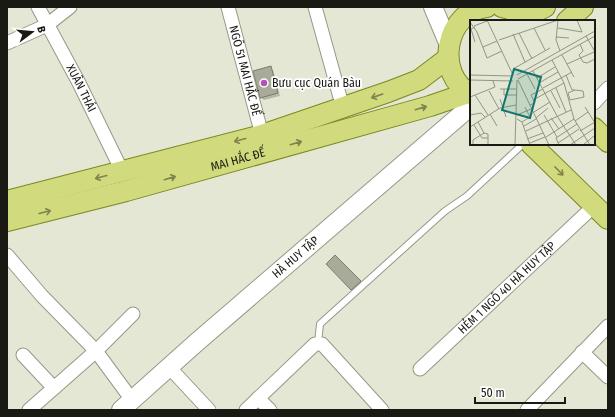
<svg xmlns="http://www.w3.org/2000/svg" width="615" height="417" viewBox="0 0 615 417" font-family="'Fira Sans Condensed',sans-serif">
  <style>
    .shadow { fill: #0003 }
    .building { fill: #a8ab99; stroke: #7b7e6d }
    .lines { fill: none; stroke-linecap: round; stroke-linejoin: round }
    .lane-casing { stroke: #969988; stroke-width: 8 }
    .street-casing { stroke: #969988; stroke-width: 15 }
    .secondary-casing { stroke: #969988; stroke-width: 20 }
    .primary-casing { stroke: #7c8720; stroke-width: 22 }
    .lane { stroke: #fff; stroke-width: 6 }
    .street { stroke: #fff; stroke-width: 13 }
    .secondary { stroke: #fff; stroke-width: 18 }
    .primary { stroke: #d1da7d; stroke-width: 20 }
    .oneway { stroke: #7e844d }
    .poi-dot { fill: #b351b8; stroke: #fff; stroke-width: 1.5 }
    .labels { text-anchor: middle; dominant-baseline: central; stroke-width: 3.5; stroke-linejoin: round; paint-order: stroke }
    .street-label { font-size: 12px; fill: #191a13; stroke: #fff }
    .poi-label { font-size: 12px; fill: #191a13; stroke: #fff; text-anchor: start }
    .inset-road { fill: none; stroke: #929587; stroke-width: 1 }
    .view { fill: #0f766e; fill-opacity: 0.15; stroke: #0f766e; stroke-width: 2 }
    .inset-edge { fill: none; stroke: #191a13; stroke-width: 2 }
  </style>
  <rect width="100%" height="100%" fill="#e3e7d4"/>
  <path class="shadow" d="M 270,68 L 273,70 L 280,96 L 264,100 L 261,98 Z
    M 335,256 L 363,284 L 354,292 L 327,264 Z"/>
  <path class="building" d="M 271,66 L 278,93 L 260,98 L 253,71 Z
    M 335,255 L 361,281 L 351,290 L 326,264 Z"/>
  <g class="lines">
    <defs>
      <path id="lane" d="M 318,343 L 320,324 L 445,211 L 467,196 L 523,144"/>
      <g id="street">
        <path id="s1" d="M 38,7 L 79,83 L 122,171"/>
        <path id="s2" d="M 228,7 L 262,135"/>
        <path d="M 315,7 L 343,108"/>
        <path d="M 7,43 L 47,25 L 70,7"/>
        <path d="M 594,103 L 608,88"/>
        <path d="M 7,255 L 42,296 L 96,351 L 132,400"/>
        <path d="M 582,352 L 608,377"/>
        <path d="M 23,355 L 54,388"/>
        <path d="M 169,367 L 209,410"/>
        <path id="s3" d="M 420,369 L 594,206"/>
        <path d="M 258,398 L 270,410"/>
        <path d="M 29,410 L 96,351 L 133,314"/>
        <path d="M 246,410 L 315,344 L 322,344 L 382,410"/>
        <path d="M 527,410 L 608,326"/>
      </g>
      <g id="secondary">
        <path d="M 433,7 L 449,45"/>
        <path id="s4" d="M 121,410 L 197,342 L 471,106"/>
      </g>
      <g id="primary">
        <path d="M 502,7 L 510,9 L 529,21"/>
        <path d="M 525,17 L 545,7"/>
        <path d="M 567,21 L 583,7"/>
        <path d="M 471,94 C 434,75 445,11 487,7"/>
        <path d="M 594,128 L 608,142"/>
        <path d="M 531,144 L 608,219"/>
        <path d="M 7,201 L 262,135 L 388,92 L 419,80 L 448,58"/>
        <path id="s5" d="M 7,221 L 126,191 L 430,106 L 468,93"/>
      </g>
    </defs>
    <use href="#lane" class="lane-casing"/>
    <use href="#street" class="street-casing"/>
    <use href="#secondary" class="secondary-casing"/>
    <use href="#primary" class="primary-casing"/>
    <use href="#lane" class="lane"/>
    <use href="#street" class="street"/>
    <use href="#secondary" class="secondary"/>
    <use href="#primary" class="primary"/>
  </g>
  <defs><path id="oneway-shaft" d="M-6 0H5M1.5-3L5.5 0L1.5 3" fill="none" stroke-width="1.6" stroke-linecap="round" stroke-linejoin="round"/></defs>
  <g class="oneway">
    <use href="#oneway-shaft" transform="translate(377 96) rotate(161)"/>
    <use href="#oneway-shaft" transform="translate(421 108) rotate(-16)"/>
    <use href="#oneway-shaft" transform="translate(240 140) rotate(165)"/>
    <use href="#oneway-shaft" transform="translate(296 143) rotate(-16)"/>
    <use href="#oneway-shaft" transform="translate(559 171) rotate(45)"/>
    <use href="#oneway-shaft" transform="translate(101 177) rotate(165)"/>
    <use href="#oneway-shaft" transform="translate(170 178) rotate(-16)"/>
    <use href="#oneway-shaft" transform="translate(45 212) rotate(-14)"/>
  </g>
  <circle class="poi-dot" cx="264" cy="83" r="4"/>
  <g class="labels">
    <g class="street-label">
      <text stroke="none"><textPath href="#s2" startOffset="66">NGÕ 51 MAI HẮC ĐẾ</textPath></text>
      <text stroke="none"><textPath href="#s1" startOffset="92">XUÂN THÁI</textPath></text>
      <text stroke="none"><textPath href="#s5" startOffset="239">MAI HẮC ĐẾ</textPath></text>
      <text stroke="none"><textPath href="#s4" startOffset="232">HÀ HUY TẬP</textPath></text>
      <text stroke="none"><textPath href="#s3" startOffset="119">HẺM 1 NGÕ 40 HÀ HUY TẬP</textPath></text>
    </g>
    <g class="poi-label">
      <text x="272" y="83">Bưu cục Quán Bàu</text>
    </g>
  </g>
  <g transform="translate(470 20)">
    <rect width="125" height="125" fill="#e3e7d4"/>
    <path class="inset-road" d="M 17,0 L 43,55M 88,0 L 86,20 L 90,31M 0,2 L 7,12 L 17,38 L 32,31M 4,6 L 17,1M 5,7 L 1,9 L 5,22M 64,8 L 75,30M 88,8 L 112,12 L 107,0M 49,13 L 62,39M 43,14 L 55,42M 116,16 L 125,32M 86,17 L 99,18M 29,20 L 88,0M 110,24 L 113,31 L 109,35 L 113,42 L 117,43 L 125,39M 13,27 L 27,21M 92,35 L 104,57M 82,40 L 94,63 L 104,99 L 120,125M 97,44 L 124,32M 43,49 L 80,28M 63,51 L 87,96 L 106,125M 57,54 L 65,69M 0,55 L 42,56M 47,55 L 125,11M 96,55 L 102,70 L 105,70 L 113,71 L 114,77 L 100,80 L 98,73 L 105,70M 67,58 L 85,47M 48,59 L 125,16M 0,60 L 43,61M 48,60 L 79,125M 69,63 L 88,52M 73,68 L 102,52M 86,68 L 96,92M 30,69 L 46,69M 34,69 L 34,75 L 46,75M 19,71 L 29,89M 81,71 L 90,88M 5,75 L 18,95M 0,77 L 25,67 L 23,61M 30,79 L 36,97M 63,80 L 94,63M 60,85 L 65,83 L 61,75 L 73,69M 115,87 L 125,103M 64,92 L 80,82M 20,94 L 27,106M 0,95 L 11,93 L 15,97M 47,95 L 61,89M 74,95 L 87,117M 66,98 L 78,88M 81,98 L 89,109M 47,99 L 52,102 L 60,125M 105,101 L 118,92M 52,102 L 60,97 L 55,87M 4,105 L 12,118 L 18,118M 54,106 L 66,99M 0,107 L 30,88 L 46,85M 56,111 L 101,90M 110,111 L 125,102M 14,113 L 18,114 L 18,125M 76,117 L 104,99M 57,119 L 73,113M 60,123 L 75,117M 88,123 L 109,109M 3,124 L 3,120 L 14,113 L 8,102M 45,125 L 47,60M 89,125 L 86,118 L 107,104M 100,125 L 125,108M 113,125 L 124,116"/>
    <path class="view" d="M 44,49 L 71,57 L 60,98 L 32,90 Z"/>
    <rect width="125" height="125" class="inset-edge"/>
  </g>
  <rect width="615" height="417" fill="none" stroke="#191a13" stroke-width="16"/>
  <g transform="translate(32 32) rotate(74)" stroke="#ffffff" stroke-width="3" paint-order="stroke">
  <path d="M0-3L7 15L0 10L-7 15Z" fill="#191a13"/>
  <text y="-6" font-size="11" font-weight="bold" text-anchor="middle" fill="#191a13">B</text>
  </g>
  <path d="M475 397v6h90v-6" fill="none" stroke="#191a13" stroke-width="2"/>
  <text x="481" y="397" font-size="12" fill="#191a13" stroke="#ffffff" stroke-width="3" paint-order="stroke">50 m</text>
</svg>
